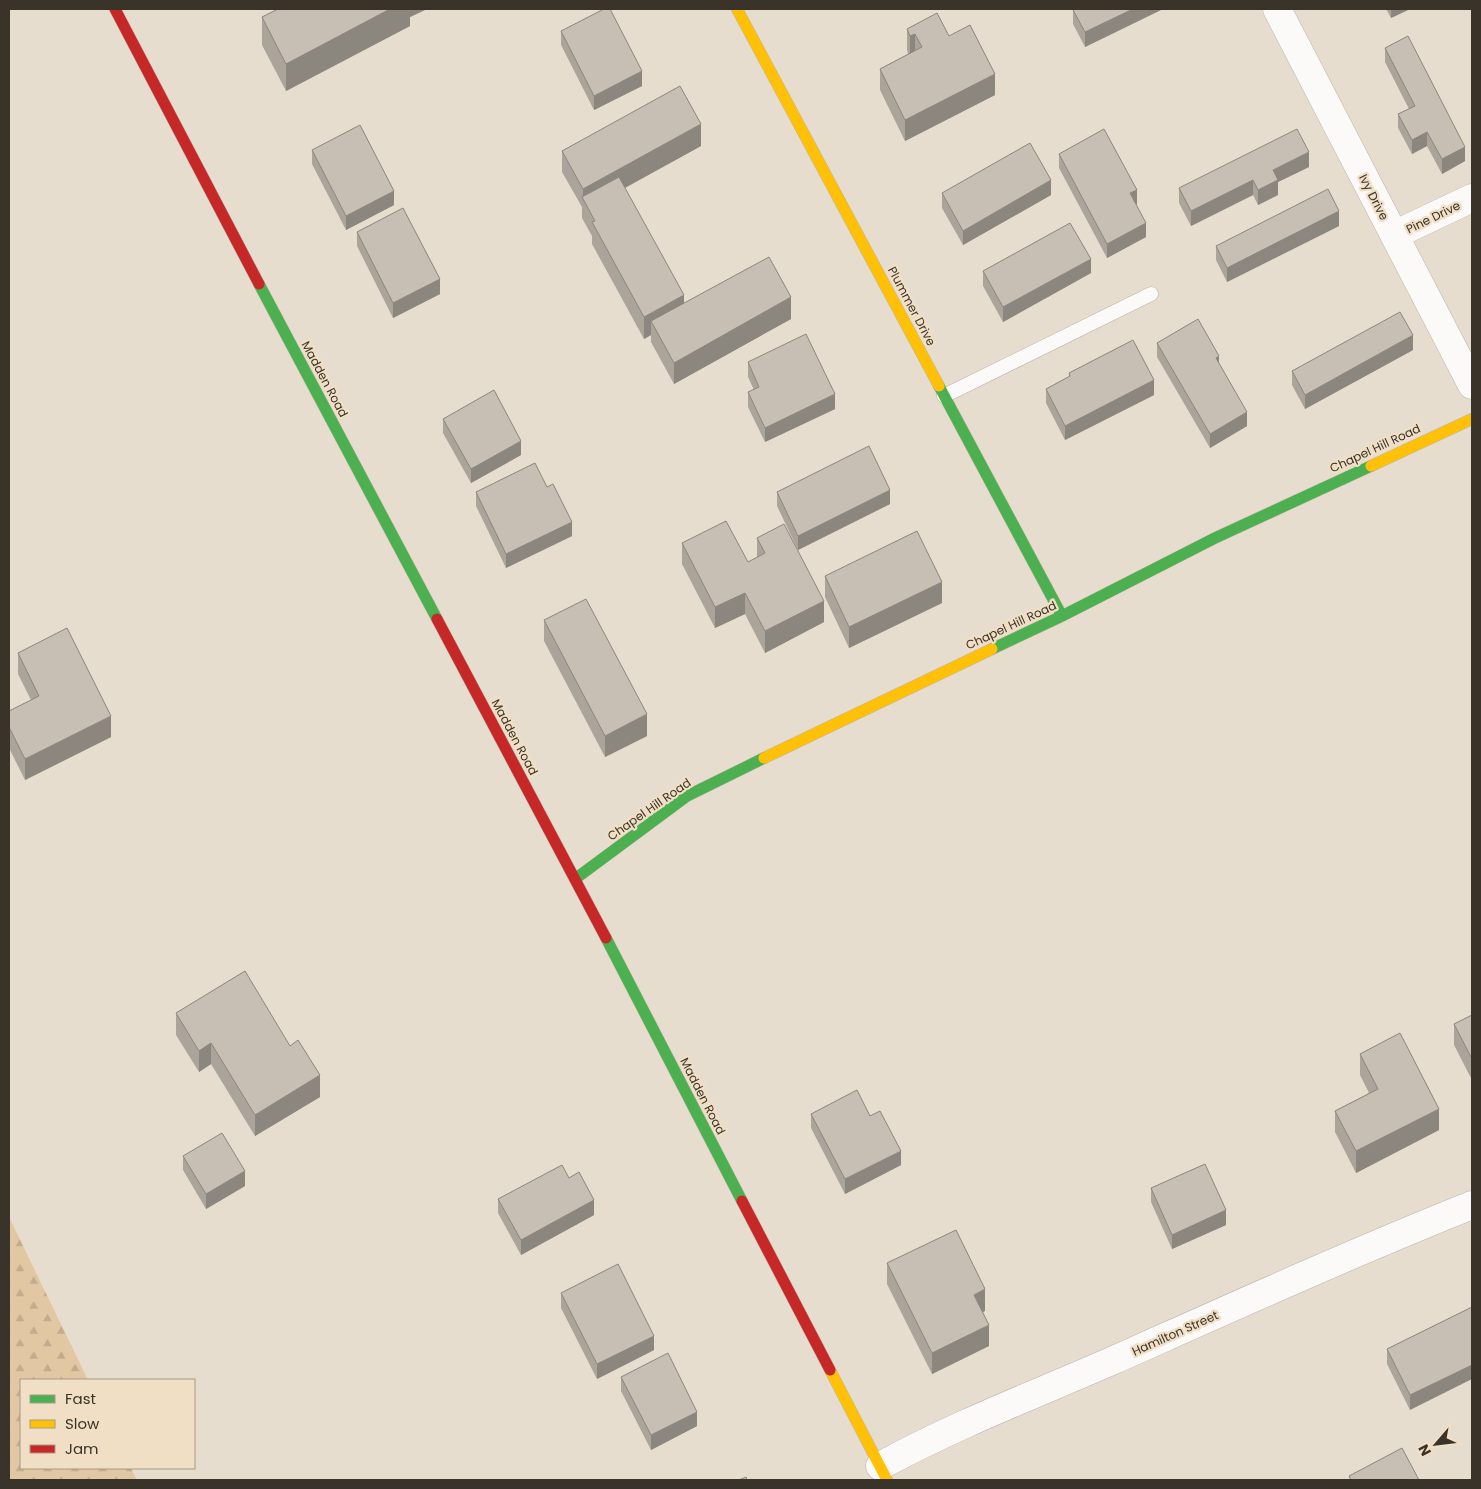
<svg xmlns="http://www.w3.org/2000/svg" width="1481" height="1489" viewBox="0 0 1481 1489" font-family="Poppins,sans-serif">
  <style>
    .forest { fill: url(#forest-firs) }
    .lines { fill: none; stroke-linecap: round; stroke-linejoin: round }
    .lane-casing { stroke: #bcb4a9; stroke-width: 15 }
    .street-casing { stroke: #bcb4a9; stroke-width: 29 }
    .fast-casing { stroke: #bcb4a9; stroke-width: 12 }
    .slow-casing { stroke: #bcb4a9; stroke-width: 12 }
    .jam-casing { stroke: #bcb4a9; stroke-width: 12 }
    .lane { stroke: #fbfaf8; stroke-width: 14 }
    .street { stroke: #fbfaf8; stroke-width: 28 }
    .fast { stroke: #4caf50; stroke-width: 11 }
    .slow { stroke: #ffc107; stroke-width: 11 }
    .jam { stroke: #c62828; stroke-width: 11 }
    .wall { fill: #aba49b }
    .shaded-wall { fill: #8b867e }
    .building { fill: #c7bfb4; stroke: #8b867e }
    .labels { text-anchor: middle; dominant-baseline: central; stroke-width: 4.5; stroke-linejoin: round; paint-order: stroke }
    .street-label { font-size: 12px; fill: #3a3329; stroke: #f1dfc5 }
  </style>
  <defs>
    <pattern id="forest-firs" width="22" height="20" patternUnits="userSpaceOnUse" patternTransform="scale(1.25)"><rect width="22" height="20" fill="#e1c8a3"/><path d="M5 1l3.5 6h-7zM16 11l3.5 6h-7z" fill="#c2ac8c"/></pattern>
  </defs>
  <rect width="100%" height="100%" fill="#e7ddcf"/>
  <path class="forest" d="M 9,1217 L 88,1380 L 21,1380 L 21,1468 L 131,1468 L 137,1480 L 9,1480 Z"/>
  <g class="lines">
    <defs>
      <path id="lane" d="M 944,396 L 1151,294"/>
      <path id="street" d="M 1277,9 L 1472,385
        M 1394,235 L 1472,198
        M 880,1466 C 955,1425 1036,1394 1114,1360 C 1233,1307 1352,1253 1472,1205"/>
      <path id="fast" d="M 259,284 L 437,619
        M 939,386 L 1062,616
        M 992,649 L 1062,616 L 1215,538 L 1371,466
        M 575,879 L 687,796 L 764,758
        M 606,938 L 742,1201"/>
      <path id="slow" d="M 737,9 L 939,386
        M 1371,466 L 1472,419
        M 764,758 L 992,649
        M 830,1370 L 887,1480"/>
      <path id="jam" d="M 115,9 L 259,284
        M 437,619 L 606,938
        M 742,1201 L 830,1370"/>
    </defs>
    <use href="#lane" class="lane-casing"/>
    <use href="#street" class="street-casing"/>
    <use href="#fast" class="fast-casing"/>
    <use href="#slow" class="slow-casing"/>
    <use href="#jam" class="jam-casing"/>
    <use href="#lane" class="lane"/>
    <use href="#street" class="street"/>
    <use href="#fast" class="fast"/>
    <use href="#slow" class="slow"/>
    <use href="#jam" class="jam"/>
  </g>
  <path class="wall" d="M 278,9 L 427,9 L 410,17 L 410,26 L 286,91 L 262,45 L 262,17 Z
    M 1075,9 L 1163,9 L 1085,47 L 1073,24 L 1073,10 Z
    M 1386,9 L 1410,9 L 1391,18 Z
    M 907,29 L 949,36 L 995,95 L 905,141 L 880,90 L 880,69 L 908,54 L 907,50 Z
    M 561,31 L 642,86 L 594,110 L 561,45 Z
    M 1385,48 L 1465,161 L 1442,174 L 1427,146 L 1412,154 L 1398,128 L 1398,114 L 1409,109 L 1385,62 Z
    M 701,146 L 625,188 L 684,303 L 791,319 L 674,384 L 651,342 L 651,335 L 644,339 L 592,244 L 592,236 L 582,218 L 582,207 L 562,172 L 562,151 Z
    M 312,150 L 394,205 L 346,230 L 312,164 Z
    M 1059,154 L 1137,204 L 1136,205 L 1146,237 L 1107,258 L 1059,168 Z
    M 1309,167 L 1278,182 L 1278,195 L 1258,205 L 1253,195 L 1191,226 L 1179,203 L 1179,188 Z
    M 942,193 L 1051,195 L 963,245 L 942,208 Z
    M 1339,226 L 1227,282 L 1216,260 L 1216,246 Z
    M 357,232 L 440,294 L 393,318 L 357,246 Z
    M 983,271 L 1091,273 L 1003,322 L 983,286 Z
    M 1157,343 L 1219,364 L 1247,426 L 1210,448 L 1157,357 Z
    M 1413,350 L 1305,409 L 1292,385 L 1292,371 Z
    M 748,362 L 835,409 L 765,442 L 748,407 L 748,392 L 754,390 L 748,377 Z
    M 1069,373 L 1154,395 L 1065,440 L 1046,403 L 1046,389 L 1069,377 Z
    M 443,419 L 521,455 L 471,483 L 443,433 Z
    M 547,487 L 572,536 L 506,568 L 476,506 L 476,492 Z
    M 777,492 L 890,504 L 798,550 L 777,506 Z
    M 757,538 L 824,622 L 765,653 L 745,614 L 715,628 L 682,564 L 682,543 L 748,562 L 757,557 Z
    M 825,576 L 942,603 L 849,648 L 825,597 Z
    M 544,620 L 647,736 L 605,757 L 544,641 Z
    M 18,653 L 111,737 L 25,780 L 9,748 L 9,711 L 31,700 L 18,674 Z
    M 176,1013 L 320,1097 L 255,1136 L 211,1064 L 199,1072 L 176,1035 Z
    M 1472,1015 L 1472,1080 L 1454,1045 L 1454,1024 Z
    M 1360,1054 L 1439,1130 L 1356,1173 L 1335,1132 L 1335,1111 L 1369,1093 L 1360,1075 Z
    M 811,1114 L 870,1116 L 901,1165 L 845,1194 L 811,1128 Z
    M 183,1156 L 245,1186 L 206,1209 L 183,1170 Z
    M 569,1178 L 594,1215 L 521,1255 L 498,1213 L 498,1199 Z
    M 1151,1188 L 1226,1225 L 1172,1249 L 1151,1202 Z
    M 887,1263 L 985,1311 L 983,1312 L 989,1346 L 932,1374 L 887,1284 Z
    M 561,1293 L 654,1350 L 597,1379 L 561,1308 Z
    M 1472,1307 L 1410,1410 L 1387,1364 L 1387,1349 Z
    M 621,1377 L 697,1426 L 651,1450 L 621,1391 Z"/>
  <path class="shaded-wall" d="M 390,9 L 427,9 L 410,17 L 410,26 L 286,91 L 286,64 Z
    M 1133,9 L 1163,9 L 1085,47 L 1085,32 Z
    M 1391,9 L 1410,9 L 1391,18 Z
    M 915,34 L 915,55 L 910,58 L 910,36 Z
    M 642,71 L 642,86 L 594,110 L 594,96 Z
    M 995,74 L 995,95 L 905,141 L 905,120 Z
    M 701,124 L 701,146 L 588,208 L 583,200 L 583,189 Z
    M 1427,132 L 1427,146 L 1412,154 L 1412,140 Z
    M 1465,147 L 1465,161 L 1442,174 L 1442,159 Z
    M 1309,152 L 1309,167 L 1278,182 L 1278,195 L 1258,205 L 1258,190 L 1273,170 Z
    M 1051,180 L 1051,195 L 963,245 L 963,231 Z
    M 1253,180 L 1253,195 L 1191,226 L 1191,211 Z
    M 1137,190 L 1137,204 L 1130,208 L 1130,193 Z
    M 394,191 L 394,205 L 346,230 L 346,216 Z
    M 1339,211 L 1339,226 L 1227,282 L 1227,268 Z
    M 1146,223 L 1146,237 L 1107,258 L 1107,244 Z
    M 1091,259 L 1091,273 L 1003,322 L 1003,307 Z
    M 440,279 L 440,294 L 393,318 L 393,303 Z
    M 684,295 L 684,316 L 651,321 L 651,335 L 644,339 L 644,317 Z
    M 791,297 L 791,319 L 674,384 L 674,363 Z
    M 1413,335 L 1413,350 L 1305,409 L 1305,395 Z
    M 1219,356 L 1219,370 L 1216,358 Z
    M 1154,380 L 1154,395 L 1065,440 L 1065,426 Z
    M 835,394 L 835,409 L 765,442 L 765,428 Z
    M 1247,412 L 1247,426 L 1210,448 L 1210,434 Z
    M 521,441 L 521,455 L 471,483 L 471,469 Z
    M 890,490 L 890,504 L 798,550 L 798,536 Z
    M 572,522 L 572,536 L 506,568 L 506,554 Z
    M 942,582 L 942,603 L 849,648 L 849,627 Z
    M 745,593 L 745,614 L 715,628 L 715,607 Z
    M 824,601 L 824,622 L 765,653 L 765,631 Z
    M 647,714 L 647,736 L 605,757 L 605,736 Z
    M 111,716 L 111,737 L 25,780 L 25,759 Z
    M 211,1043 L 211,1064 L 199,1072 L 199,1051 Z
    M 320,1075 L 320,1097 L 255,1136 L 255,1115 Z
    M 1439,1109 L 1439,1130 L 1356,1173 L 1356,1151 Z
    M 901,1151 L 901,1165 L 845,1194 L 845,1179 Z
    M 245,1171 L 245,1186 L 206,1209 L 206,1194 Z
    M 594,1200 L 594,1215 L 521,1255 L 521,1240 Z
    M 1226,1210 L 1226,1225 L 1172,1249 L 1172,1235 Z
    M 985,1289 L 985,1311 L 974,1316 L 974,1295 Z
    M 989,1325 L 989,1346 L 932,1374 L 932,1353 Z
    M 654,1336 L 654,1350 L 597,1379 L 597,1364 Z
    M 1472,1365 L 1472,1379 L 1410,1410 L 1410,1395 Z
    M 697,1412 L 697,1426 L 651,1450 L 651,1435 Z"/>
  <path class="building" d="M 278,9 L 390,9 L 286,64 L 262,17 Z
    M 604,9 L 610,9 L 642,71 L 594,96 L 561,31 Z
    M 1075,9 L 1133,9 L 1085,32 L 1073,10 Z
    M 937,13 L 949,36 L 970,25 L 995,74 L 905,120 L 880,69 L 922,47 L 915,34 L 910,36 L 907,29 Z
    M 1408,36 L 1465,147 L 1442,159 L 1427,132 L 1412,140 L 1398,114 L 1415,106 L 1385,48 Z
    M 680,86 L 701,124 L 583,189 L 562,151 Z
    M 360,125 L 394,191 L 346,216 L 312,150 Z
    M 1104,129 L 1137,190 L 1130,193 L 1146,223 L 1107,244 L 1059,154 Z
    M 1297,129 L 1309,152 L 1273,170 L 1278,180 L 1258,190 L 1253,180 L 1191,211 L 1179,188 Z
    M 1030,143 L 1051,180 L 963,231 L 942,193 Z
    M 619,177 L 684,295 L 644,317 L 592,222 L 595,221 L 582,197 Z
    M 1328,189 L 1339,211 L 1227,268 L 1216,246 Z
    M 403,208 L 440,279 L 393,303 L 357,232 Z
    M 1070,223 L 1091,259 L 1003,307 L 983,271 Z
    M 769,257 L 791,297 L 674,363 L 651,321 Z
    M 1400,312 L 1413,335 L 1305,395 L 1292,371 Z
    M 1198,319 L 1219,356 L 1216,358 L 1247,412 L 1210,434 L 1157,343 Z
    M 806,334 L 835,394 L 765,428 L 748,392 L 759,387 L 748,362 Z
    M 1133,340 L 1154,380 L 1065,426 L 1046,389 L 1070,376 L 1069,373 Z
    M 494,390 L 521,441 L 471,469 L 443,419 Z
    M 869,446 L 890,490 L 798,536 L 777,492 Z
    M 535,463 L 547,487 L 553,484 L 572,522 L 506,554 L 476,492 Z
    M 726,521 L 748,562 L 765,553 L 757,538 L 784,524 L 824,601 L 765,631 L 745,593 L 715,607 L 682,543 Z
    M 917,531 L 942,582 L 849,627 L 825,576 Z
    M 586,599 L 647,714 L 605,736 L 544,620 Z
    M 67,628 L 111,716 L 25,759 L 9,727 L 9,711 L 39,696 L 18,653 Z
    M 245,971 L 290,1046 L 298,1040 L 320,1075 L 255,1115 L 211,1043 L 199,1051 L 176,1013 Z
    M 1472,1015 L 1472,1059 L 1454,1024 Z
    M 1400,1033 L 1439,1109 L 1356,1151 L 1335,1111 L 1378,1089 L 1360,1054 Z
    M 857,1090 L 870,1116 L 880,1111 L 901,1151 L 845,1179 L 811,1114 Z
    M 222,1133 L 245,1171 L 206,1194 L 183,1156 Z
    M 1205,1164 L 1226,1210 L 1172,1235 L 1151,1188 Z
    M 562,1165 L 569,1178 L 579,1172 L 594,1200 L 521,1240 L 498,1199 Z
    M 956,1230 L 985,1289 L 974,1295 L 989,1325 L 932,1353 L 887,1263 Z
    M 618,1264 L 654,1336 L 597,1364 L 561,1293 Z
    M 1472,1307 L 1472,1365 L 1410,1395 L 1387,1349 Z
    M 668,1353 L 697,1412 L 651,1435 L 621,1377 Z
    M 1402,1448 L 1419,1480 L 1351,1480 L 1349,1476 Z
    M 746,1477 L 747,1480 L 739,1480 Z"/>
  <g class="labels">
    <g class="street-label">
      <text transform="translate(1374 197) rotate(63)">Ivy Drive</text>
      <text transform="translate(1433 217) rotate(-26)">Pine Drive</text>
      <text transform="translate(912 306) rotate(62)">Plummer Drive</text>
      <text transform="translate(325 379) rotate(62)">Madden Road</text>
      <text transform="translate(1375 448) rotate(-25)">Chapel Hill Road</text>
      <text transform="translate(1011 625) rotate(-25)">Chapel Hill Road</text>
      <text transform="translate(515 737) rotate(62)">Madden Road</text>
      <text transform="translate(649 809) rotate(-35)">Chapel Hill Road</text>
      <text transform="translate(703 1096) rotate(63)">Madden Road</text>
      <text transform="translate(1175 1333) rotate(-24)">Hamilton Street</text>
    </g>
  </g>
  <rect width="1481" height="1489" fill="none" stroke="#3a3329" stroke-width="20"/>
  <rect x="20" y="1379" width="175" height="90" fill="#f1dfc5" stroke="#a89a87"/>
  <rect x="30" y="1395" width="25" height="8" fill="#4caf50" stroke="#a89a87"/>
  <text x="65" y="1404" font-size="15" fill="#3a3329">Fast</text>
  <rect x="30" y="1420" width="25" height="8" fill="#ffc107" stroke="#a89a87"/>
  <text x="65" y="1429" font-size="15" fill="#3a3329">Slow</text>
  <rect x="30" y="1445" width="25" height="8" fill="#c62828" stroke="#a89a87"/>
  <text x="65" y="1454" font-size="15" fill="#3a3329">Jam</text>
  <g transform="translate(1436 1444) rotate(242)" stroke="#f1dfc5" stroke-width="4" paint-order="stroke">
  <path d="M0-4L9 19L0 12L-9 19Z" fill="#3a3329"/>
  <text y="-8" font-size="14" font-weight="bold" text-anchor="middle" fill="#3a3329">N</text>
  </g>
</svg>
